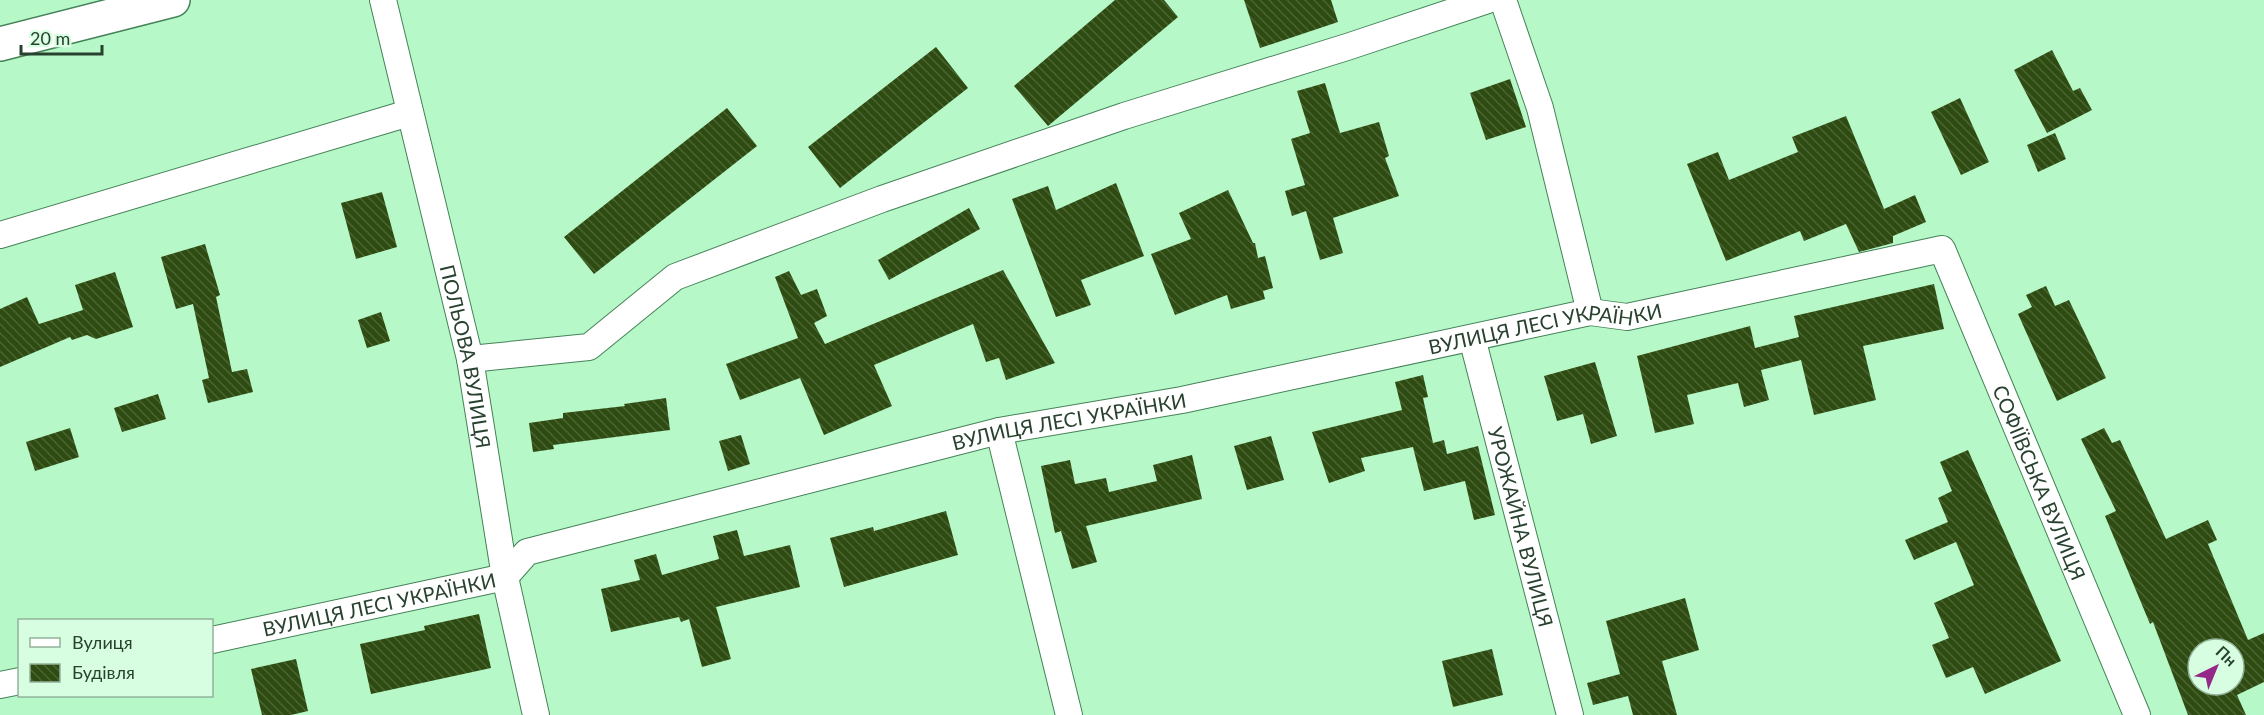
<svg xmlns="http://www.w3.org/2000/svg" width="2264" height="715" viewBox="0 0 2264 715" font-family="Lato,sans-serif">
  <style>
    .building { fill: url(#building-back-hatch); fill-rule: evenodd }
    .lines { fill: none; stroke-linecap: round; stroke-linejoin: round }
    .minor-casing { stroke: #458258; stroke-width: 28 }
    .tertiary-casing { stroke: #458258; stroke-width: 36 }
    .minor { stroke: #fff; stroke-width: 26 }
    .tertiary { stroke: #fff; stroke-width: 33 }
    .labels { text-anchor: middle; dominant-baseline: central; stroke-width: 6; stroke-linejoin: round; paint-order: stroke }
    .street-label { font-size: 20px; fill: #28422f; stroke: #d8fee1 }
  </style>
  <defs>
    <pattern id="building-back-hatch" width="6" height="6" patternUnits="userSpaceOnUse" patternTransform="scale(1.5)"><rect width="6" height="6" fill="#2e4b11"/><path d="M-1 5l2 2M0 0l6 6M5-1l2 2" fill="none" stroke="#4b6434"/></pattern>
  </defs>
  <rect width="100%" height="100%" fill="#b7f8c8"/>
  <path class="building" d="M 1115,0 L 1164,0 L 1178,17 L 1048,126 L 1014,86 Z
    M 1244,0 L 1331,0 L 1338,22 L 1260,48 Z
    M 936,47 L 968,88 L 840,188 L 808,147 Z
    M 2052,50 L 2073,91 L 2080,88 L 2092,110 L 2047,133 L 2014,70 Z
    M 1510,79 L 1526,127 L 1486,140 L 1470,93 Z
    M 1325,83 L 1340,133 L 1379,122 L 1389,156 L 1385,158 L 1399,196 L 1333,218 L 1343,253 L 1320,260 L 1306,211 L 1292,216 L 1285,191 L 1305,185 L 1291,139 L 1310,133 L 1297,91 Z
    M 1960,98 L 1989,162 L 1961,175 L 1931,112 Z
    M 727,108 L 757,146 L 594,274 L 564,237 Z
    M 1846,116 L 1884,209 L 1915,195 L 1926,222 L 1893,236 L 1893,243 L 1859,252 L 1846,224 L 1804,241 L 1800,231 L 1726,261 L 1687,164 L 1718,152 L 1729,180 L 1798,152 L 1792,137 Z
    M 2055,133 L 2066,159 L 2038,172 L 2027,145 Z
    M 1116,183 L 1144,256 L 1081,280 L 1091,305 L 1056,317 L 1012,199 L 1048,186 L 1056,210 Z
    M 1228,190 L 1253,243 L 1255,243 L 1258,258 L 1265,256 L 1273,288 L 1263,291 L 1265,299 L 1231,309 L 1227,295 L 1175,315 L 1151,254 L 1191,239 L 1179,213 Z
    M 382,192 L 397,247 L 356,259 L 341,203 Z
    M 969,208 L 980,229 L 889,280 L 878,260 Z
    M 205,244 L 220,295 L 216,297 L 232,372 L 247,369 L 253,392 L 208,403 L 202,380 L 209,378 L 193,304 L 176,309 L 161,257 Z
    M 1003,270 L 1055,363 L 1006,380 L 999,358 L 986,362 L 973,324 L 874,365 L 892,406 L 824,435 L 800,378 L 740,400 L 726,364 L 798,338 L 775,277 L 789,271 L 801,295 L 817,289 L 827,316 L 814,323 L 825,344 Z
    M 115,272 L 133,327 L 96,339 L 87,335 L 72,340 L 70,337 L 0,367 L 0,309 L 27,297 L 39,324 L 83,310 L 75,285 Z
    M 1934,284 L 1944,329 L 1863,346 L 1876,400 L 1814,415 L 1801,360 L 1761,370 L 1769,400 L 1744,407 L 1738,383 L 1687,395 L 1694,424 L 1655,433 L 1637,356 L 1750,326 L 1755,348 L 1799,337 L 1794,316 Z
    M 2046,286 L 2055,306 L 2069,300 L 2106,378 L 2057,401 L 2018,314 L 2032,307 L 2026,295 Z
    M 381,312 L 390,341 L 367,348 L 358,320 Z
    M 1595,362 L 1617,436 L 1591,444 L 1583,414 L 1557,421 L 1544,376 Z
    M 1423,375 L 1428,397 L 1423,398 L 1433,443 L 1444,440 L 1447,454 L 1478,446 L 1495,515 L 1474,520 L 1465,481 L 1424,491 L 1413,447 L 1361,458 L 1365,471 L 1329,483 L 1312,432 L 1402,410 L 1395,382 Z
    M 158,394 L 166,419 L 122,432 L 114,408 Z
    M 666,398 L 670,430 L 553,445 L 554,449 L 533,452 L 529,423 L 563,418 L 563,413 L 625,406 L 624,404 Z
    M 70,428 L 79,457 L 35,471 L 26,442 Z
    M 2104,428 L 2112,443 L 2120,440 L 2166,539 L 2208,520 L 2217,540 L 2208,544 L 2248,640 L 2264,633 L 2264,682 L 2237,695 L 2246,715 L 2188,715 L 2153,622 L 2150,624 L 2105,516 L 2116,511 L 2081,439 ZM 2198,649 L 2234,649 L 2234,685 L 2198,685 Z
    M 741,435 L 750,464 L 728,471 L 719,441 Z
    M 1271,436 L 1284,480 L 1247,490 L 1234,446 Z
    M 1968,450 L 2061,661 L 1985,694 L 1973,667 L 1946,678 L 1932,645 L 1949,638 L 1934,603 L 1974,585 L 1956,542 L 1914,560 L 1905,540 L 1948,522 L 1938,498 L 1952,491 L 1940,462 Z
    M 1192,455 L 1202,499 L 1086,526 L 1097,562 L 1072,569 L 1061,531 L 1055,533 L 1041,466 L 1070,460 L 1075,484 L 1106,478 L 1109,492 L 1157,481 L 1153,465 Z
    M 946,511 L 958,555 L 844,587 L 830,538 L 873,527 L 874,531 Z
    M 737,530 L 744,556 L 790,545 L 800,587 L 716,607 L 731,659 L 702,667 L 689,619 L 681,622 L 679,617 L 611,632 L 601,589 L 640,580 L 634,560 L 656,554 L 662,575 L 719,559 L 713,536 Z
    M 1685,598 L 1699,650 L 1662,661 L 1677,715 L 1633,715 L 1628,696 L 1593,705 L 1587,683 L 1620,674 L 1606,621 Z
    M 479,614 L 491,668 L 371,694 L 360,644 L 425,630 L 424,626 Z
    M 1492,649 L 1503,695 L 1453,707 L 1442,661 Z
    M 296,659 L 308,711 L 291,715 L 262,715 L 251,669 Z"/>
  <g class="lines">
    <defs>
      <g id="minor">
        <path id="s1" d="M 383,0 L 470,359 L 505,577 L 536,715"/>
        <path d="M 1503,0 L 1540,108 L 1590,312"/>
        <path d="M 0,235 L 409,113"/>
        <path id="s2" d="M 1472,338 L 1570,715"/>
        <path d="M 470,359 L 589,347 L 675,277 L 882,199 L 1124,116 L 1347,47 L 1488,0"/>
        <path d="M 999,431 L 1069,715"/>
        <path id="s3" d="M 212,640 L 505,577 L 527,552 L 999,431 L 1182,400 L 1590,312 L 1627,317 L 1942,249 L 2137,715"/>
        <path d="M 0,685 L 20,681"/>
      </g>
      <path id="tertiary" d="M 0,44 L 173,0"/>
    </defs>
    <use href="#minor" class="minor-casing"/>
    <use href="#tertiary" class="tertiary-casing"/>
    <use href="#minor" class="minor"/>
    <use href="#tertiary" class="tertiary"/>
  </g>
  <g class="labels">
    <g class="street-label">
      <text stroke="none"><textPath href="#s3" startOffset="1377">ВУЛИЦЯ ЛЕСІ УКРАЇНКИ</textPath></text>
      <text stroke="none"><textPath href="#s1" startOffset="366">ПОЛЬОВА ВУЛИЦЯ</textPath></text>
      <text stroke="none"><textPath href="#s3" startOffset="891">ВУЛИЦЯ ЛЕСІ УКРАЇНКИ</textPath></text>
      <text stroke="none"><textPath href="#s3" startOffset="2036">СОФІЇВСЬКА ВУЛИЦЯ</textPath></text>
      <text stroke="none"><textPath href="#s2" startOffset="195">УРОЖАЙНА ВУЛИЦЯ</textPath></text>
      <text stroke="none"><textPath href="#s3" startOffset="171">ВУЛИЦЯ ЛЕСІ УКРАЇНКИ</textPath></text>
    </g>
  </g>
  <rect x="18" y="619" width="195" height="78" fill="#d8fee1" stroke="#92b39a" stroke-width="1.5"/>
  <rect x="30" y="638" width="30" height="9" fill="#ffffff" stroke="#92b39a" stroke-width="1.5"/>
  <text x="72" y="649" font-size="18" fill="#28422f">Вулиця</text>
  <rect x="30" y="664" width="30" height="18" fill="url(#building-back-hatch)" stroke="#92b39a" stroke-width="1.5"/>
  <text x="72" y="679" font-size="18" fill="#28422f">Будівля</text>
  <g transform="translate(2216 667) rotate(43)"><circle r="28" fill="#d8fee1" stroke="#92b39a" stroke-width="1.5"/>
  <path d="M0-4.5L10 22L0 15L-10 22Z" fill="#95298a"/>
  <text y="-9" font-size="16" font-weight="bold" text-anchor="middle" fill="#28422f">Пн</text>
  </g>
  <path d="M21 45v9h81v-9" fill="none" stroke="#28422f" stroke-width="3"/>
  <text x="30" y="45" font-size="18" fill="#28422f" stroke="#d8fee1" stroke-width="4.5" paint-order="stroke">20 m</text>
</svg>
